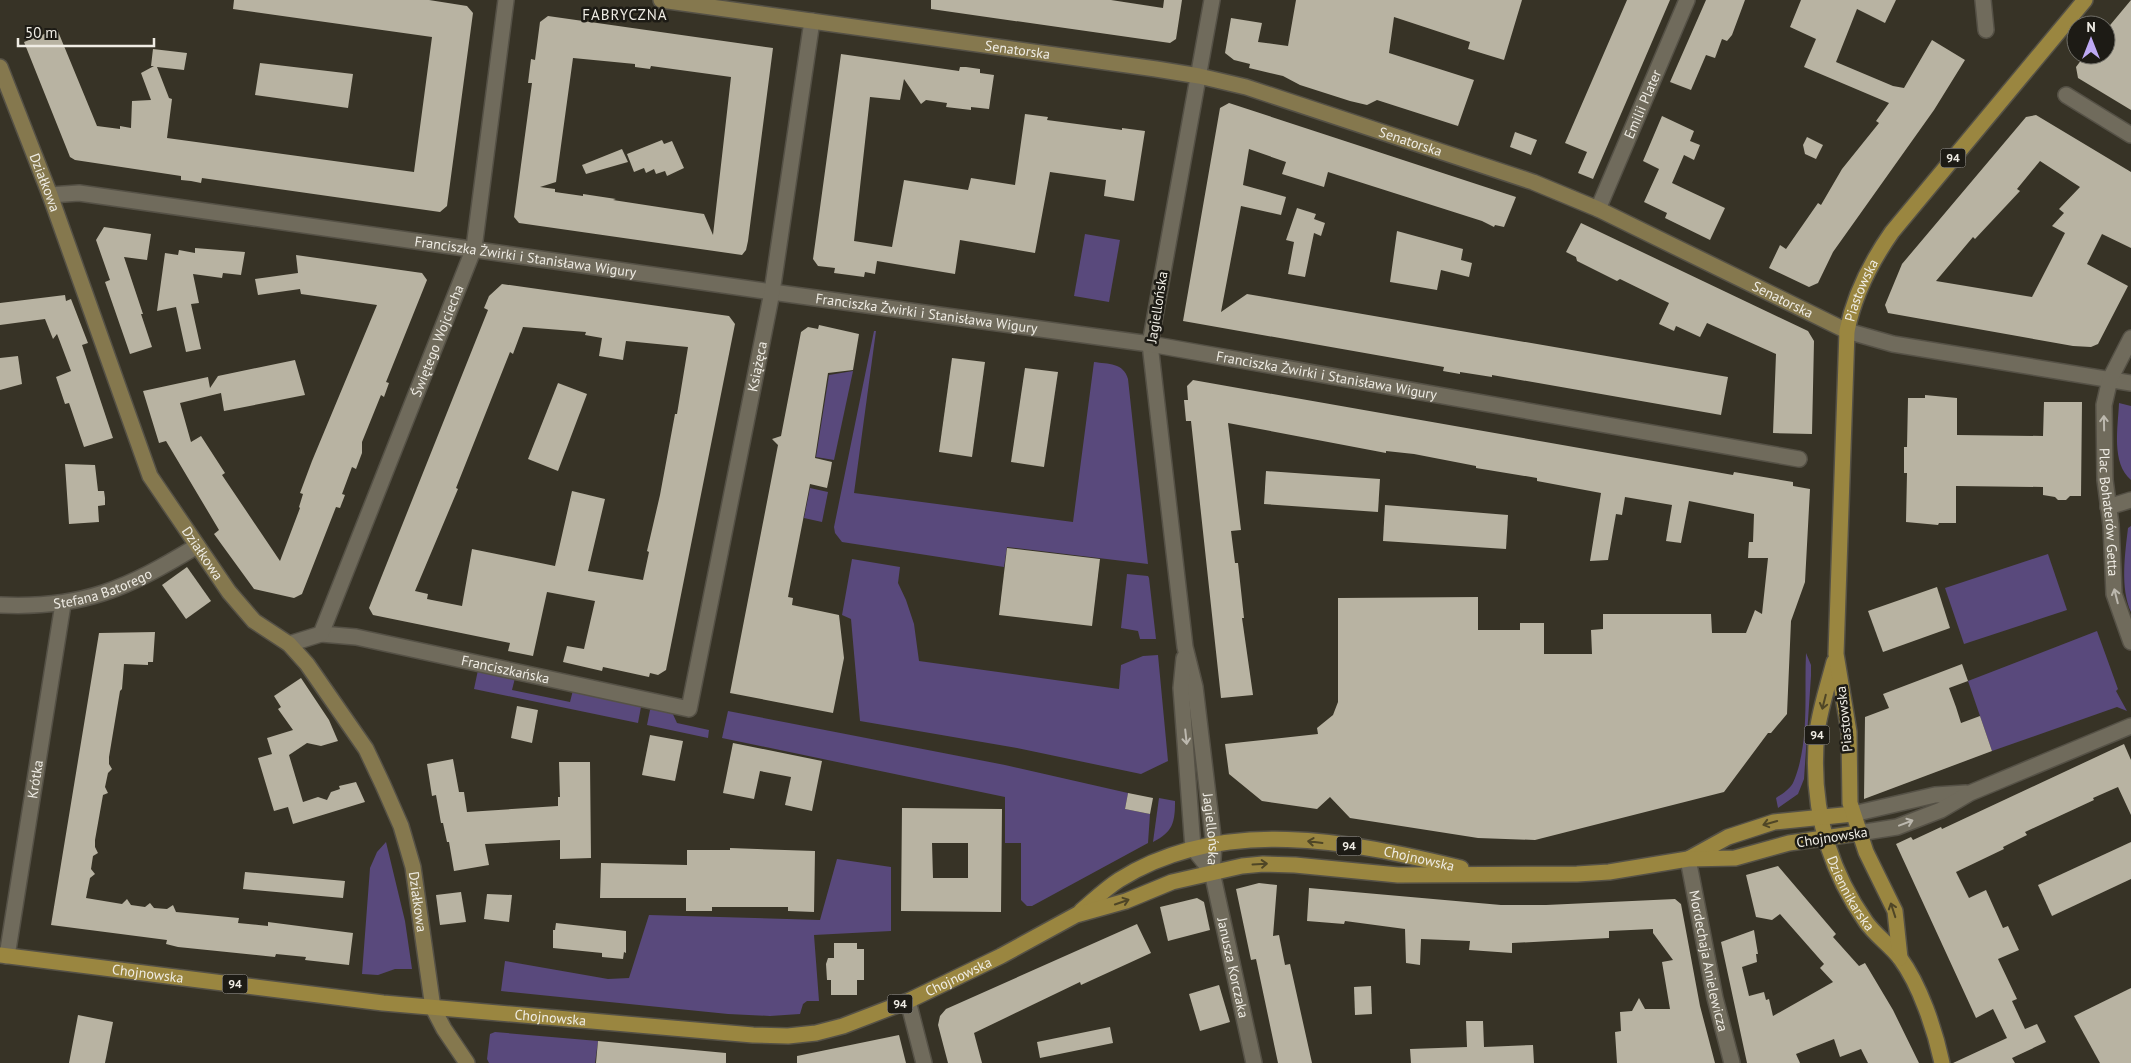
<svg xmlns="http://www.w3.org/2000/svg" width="2131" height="1063" font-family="'PT Sans',sans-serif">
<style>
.green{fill:#59497c}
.building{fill:#b8b3a2;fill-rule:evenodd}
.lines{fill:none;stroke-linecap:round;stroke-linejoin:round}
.street-casing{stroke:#555146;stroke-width:18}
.secondary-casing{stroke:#555146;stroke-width:18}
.primary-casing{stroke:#555146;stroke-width:18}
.street{stroke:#706b5c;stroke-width:15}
.secondary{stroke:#85784e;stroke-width:15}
.primary{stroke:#9a8640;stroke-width:15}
.oneway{stroke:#bcb8ae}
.oneway2{stroke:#4f4626}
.labels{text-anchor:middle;stroke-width:5;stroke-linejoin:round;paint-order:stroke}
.shield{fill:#1d1b15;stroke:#b0ada6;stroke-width:1}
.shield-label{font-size:12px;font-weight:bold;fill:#efece4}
.street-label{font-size:14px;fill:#efece4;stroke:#1d1b15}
.neighbourhood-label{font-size:15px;letter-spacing:1px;fill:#efece4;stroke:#1d1b15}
</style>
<rect width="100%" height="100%" fill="#373326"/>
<g class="green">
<path d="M1085,234L1120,240L1109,302L1074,296Z"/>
<path d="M874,331H876L854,493L1073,522L1094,362C1108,364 1124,363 1128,379L1148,564L1007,547L1004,567L842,542L835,533L834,527Z"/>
<path d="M853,371L834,460L816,457L829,375Z"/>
<path d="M2119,403L2131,406V480C2111,463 2118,427 2119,403Z"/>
<path d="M810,488L828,492L822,522L804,518Z"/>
<path d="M2131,526V612C2120,588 2125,554 2128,528Z"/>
<path d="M2048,554L2067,610L1964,644L1945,588Z"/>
<path d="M852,559L900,567L898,583L906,600L914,624L919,661L1119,689L1121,665L1143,656L1158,655L1168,761L1141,774L1017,748L860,721L851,619L842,615Z"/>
<path d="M1127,574L1148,576L1149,578L1156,639H1140L1138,631L1121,628Z"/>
<path d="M2097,631L2118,689L2116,691L2127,711L2117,707L1992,751L1968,681Z"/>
<path d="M1806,653L1811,665V676L1804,779L1798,794L1778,808L1776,798C1782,794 1789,790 1793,783C1810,744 1804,694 1806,653Z"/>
<path d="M478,670L515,678L512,690L570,702L573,690L638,703L641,707L638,723L474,689Z"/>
<path d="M655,707L671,710L677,723L709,730L708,738L647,725L650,710Z"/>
<path d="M728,711L1005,765L1128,793L1125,809L1150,814L1148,843L1032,906H1027L1021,900V843H1005V797L722,738Z"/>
<path d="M1159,798L1175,801C1175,822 1173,832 1153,842Z"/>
<path d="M386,842L405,921L412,969H395L378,975L362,974L370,868L377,852Z"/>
<path d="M837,859L891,867V931L814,935L819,1001H807L803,1004L800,1014L770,1016L728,1014L501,991L505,961L608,979L629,978L649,915L820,920Z"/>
<path d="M495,1032L598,1041L595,1063H489L487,1059L490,1034Z"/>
</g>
<g class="building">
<path d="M234,0H429L467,6L473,13L447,206L440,212L202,178L201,183L191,181L181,180V176L75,160L70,157L24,42L57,29L97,126L120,129V126L131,128L132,101L151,100L141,73L154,66H151L153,49L187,53L184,70L157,67L169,98L172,99L167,138L414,172L432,37L233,9Z"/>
<path d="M931,0H1111L1163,8L1164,0H1182L1176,39L1170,43L931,9Z"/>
<path d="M1296,0H1522L1504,60L1468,49L1470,42L1394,17L1389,53L1474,80L1458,126L1377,100L1367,105L1350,101L1300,85L1283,76L1249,68L1250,64L1234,60L1225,53L1231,18L1262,23L1258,42L1288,46Z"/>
<path d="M1627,0H1670L1593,179L1578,173L1587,152L1565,143Z"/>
<path d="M1706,0H1745L1732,35L1727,41L1722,39L1715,58L1706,55L1691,90L1670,82Z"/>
<path d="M1801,0H1896L1885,23L1857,9L1836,62L1893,86L1904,88L1932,40L1965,60L1934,110L1833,252L1818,283L1809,287L1769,268L1780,245L1786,249L1818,203L1821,205L1842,169L1879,123L1876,121L1889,103L1804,67L1816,39L1790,27Z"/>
<path d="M2131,0V110L2078,78L2076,67L2085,55H2106V30Z"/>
<path d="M548,16L773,48L748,241L746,250L742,255L519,223L514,217L532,83H528L531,59L535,60L540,22ZM573,58L635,64V67L650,69L651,66L731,77L713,235L704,214L613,200L616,199L583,194V196L555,192V189L540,187L556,182Z"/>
<path d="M841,54L959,71L960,67H966L980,69V73L994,75L989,109L971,107V110L946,107L947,103L926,100L921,104L904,79L900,100L870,97L854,241L892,247L904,180L968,190L971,178L1015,185L1025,114L1048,117L1047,120L1122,130V128L1145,131L1134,201L1104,196L1106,180L1050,172L1035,253L960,240L955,274L877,261L875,274L865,272L864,277L834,273L835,268L818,266L813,259Z"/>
<path d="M260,63L353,74L348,108L255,95Z"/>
<path d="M1229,103L1516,197L1504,227L1495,225L1494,227L1482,221L1328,172L1324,187L1282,174L1286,162L1249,149L1243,185L1286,197L1281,215L1241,206L1221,312L1247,294L1728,377L1721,415L1492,375V377L1460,372V374L1443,371L1444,367L1183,321L1220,108Z"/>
<path d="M2036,115L2131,172V248L2102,234L2087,264L2128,286L2098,344L2091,347L2073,346L1888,313L1885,305L1902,264L2026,117ZM2040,161L2080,187L2059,209L2064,213L2052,226L2065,233L2032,297L1936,281L1973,237L1975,239L2020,191L2017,189Z"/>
<path d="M1662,116L1694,131L1690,141L1700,145L1694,160L1684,155L1672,183L1725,208L1710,240L1665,218L1667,213L1644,202L1659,169L1643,161Z"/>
<path d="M1515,132L1537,140L1531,155L1510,147Z"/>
<path d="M1807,137L1823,145L1816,159L1805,154L1803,145Z"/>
<path d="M662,140L664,144L672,141L684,168L667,176L665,171L656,174L654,169L646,173L644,168L634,172L627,154Z"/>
<path d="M622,149L628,162L586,174L582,165Z"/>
<path d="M1297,208L1316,214L1314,219L1325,223L1321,236L1314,233L1305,277L1288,274L1294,242L1286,240Z"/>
<path d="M1581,223L1808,331L1814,341L1812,434L1773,433L1776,354L1707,323L1700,337L1676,326L1674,331L1659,324L1669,303L1620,279L1617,281L1577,261L1576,257L1566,252Z"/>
<path d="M104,227L151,234L147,260L124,257L143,314H141L152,347L130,354L105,282L110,280L96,240Z"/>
<path d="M1397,231L1463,249L1461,260L1472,263L1469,277L1441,270L1437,290L1390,282Z"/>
<path d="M195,248L245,252L241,275L223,273L222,278L193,274L199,303L191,304L201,349L186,352L176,307L157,311L165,253L178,255L179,250L195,253Z"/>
<path d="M296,255L422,273L427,280L386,382L389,383L384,397L381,395L362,442V453L356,469L352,467L342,494L345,495L340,508L336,507L302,594L294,598L254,589L214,534L219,530L166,441L159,443L143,391L208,377L210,388L218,376L295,360L305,395L224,411L221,393L180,403L191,442L201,436L225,473L222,475L280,561L300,508L299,507L303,494L300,493L312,461L377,305L301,294L300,289L258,295L255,279L298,273Z"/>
<path d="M502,284L729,316L735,324L666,670L658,675L650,673L649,677L603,667L602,671L563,662L567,646L584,649L595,601L547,592L533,656L508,651L510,643L373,615L369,608L488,310L484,308L489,296ZM523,327L586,332L585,335L602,338L599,356L623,360L626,341L688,347L677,414H675L660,495L647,551L649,552L643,580L588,571L605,499L572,491L555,566L472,549L462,606L427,599L428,594L415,591L458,489L456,488L510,352L513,354Z"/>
<path d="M65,295L66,301L71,299L88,343L82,345L113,438L84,447L69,403L65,404L56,377L71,371L57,334L53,339L45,319L0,325V303Z"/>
<path d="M819,325L859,334L853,370L828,373L815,458L832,462L830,474L827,488L810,484L788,597L793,598L792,605L839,615L844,658L833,713L730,693L778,445L772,439L781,436L801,332L808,327L818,329Z"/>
<path d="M18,356L22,384L0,390V358Z"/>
<path d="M952,358L985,362L972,457L939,452Z"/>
<path d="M1025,368L1058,372L1044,467L1011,462Z"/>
<path d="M1193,380L1733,475L1734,472L1793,482V486L1810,489L1805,582L1791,621L1787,714L1771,733H1768L1724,792L1535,840L1478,838L1350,818L1330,797L1317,809L1262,801L1229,774L1225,744L1318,734L1317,728L1333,715L1338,702V598L1478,597V630H1520V623H1544V654H1592L1591,630L1603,629V614H1711L1712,633H1746L1755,610L1762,614L1768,558H1748L1749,542H1753L1754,514L1689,501L1681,543L1666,541L1672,505L1625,497L1622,515L1616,514L1608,560L1590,561L1601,493L1537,481V478L1476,468V466L1414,454L1386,451V453L1228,423L1241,530L1231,531L1235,563H1238L1244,618H1242L1253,695L1221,698L1191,421H1186L1184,400H1188L1187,386Z"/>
<path d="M558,383L587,394L558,471L528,459Z"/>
<path d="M1925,395L1957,398V435L2043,436L2044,402H2082L2081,496H2070L2066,500H2058L2055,497L2043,495V487L1956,486V523H1939L1938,525L1906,522L1907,473H1904V447H1907L1908,398H1925Z"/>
<path d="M65,464L95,465L98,491H104L105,498V505L98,506L99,522L69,524Z"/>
<path d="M1266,471L1380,479L1378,512L1264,504Z"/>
<path d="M1385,505L1508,515L1506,549L1383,541Z"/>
<path d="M1007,548L1100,559L1092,626L999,615Z"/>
<path d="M187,567L211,601L186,619L162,585Z"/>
<path d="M1937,587L1950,628L1883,652L1868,611Z"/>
<path d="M155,632L153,662H148V665L124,664L122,689L120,691L109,757V764L112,769L108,773L105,787L108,793L103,795L95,840V847L98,853L93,856L91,869L95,874L90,878L86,898L122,904L127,899L131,905L145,907L150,903L154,908L167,909L173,905L176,912L239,918L238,923L268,926V922L353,933L349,965L305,960L306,957L276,954L275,957L178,947L166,944L167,940L51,925L99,633Z"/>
<path d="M1962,664L1968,681L1949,688L1956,707L1961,723L1980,716L1992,751L1864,799L1865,717L1889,708L1883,694Z"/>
<path d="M301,678L329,720L338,741L321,746L307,743L289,755L303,802L318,797L327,800L331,792L340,789L339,786L356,782L365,802L293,824L288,807L274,811L258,758L272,754L267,738L293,730L278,709L281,707L274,696Z"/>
<path d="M517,706L538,710L532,743L511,738Z"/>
<path d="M650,735L683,741L675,781L642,775Z"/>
<path d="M733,743L822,761L812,811L785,805L791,777L760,771L754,799L723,793Z"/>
<path d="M2124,744L2131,760V815L2118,787L2093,798L2094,800L2025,832L2027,835L2003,847L2004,849L1956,872L1969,898L1986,890L2003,928L2008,926L2019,950L1998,959L2017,999L2012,1001L2025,1029L2037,1024L2046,1042L2012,1058L2015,1063H1953L2007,1038L1993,1009L1976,1018L1896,844L1911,837L1913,840L1941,827L1942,829Z"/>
<path d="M453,759L459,792H464L467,812L558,806V797H560L559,762H590L591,858L560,859V840L485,844L489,865L454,871L449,842H447L443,823H441L436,795L432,796L427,764Z"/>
<path d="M1128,793L1153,798L1150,814L1125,809Z"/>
<path d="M902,808L1002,809L1001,912L901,911ZM932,843H968V878H933Z"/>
<path d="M2131,842V879L2052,916L2038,885Z"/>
<path d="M730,848L815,851L814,912L788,911V907H712V911H686V898H600L601,863L687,865V850H730Z"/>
<path d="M1778,866L1836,934L1833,937L1859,966L1865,963L1893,1010L1919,1063H1868L1861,1049L1840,1057L1834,1039L1796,1054L1800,1063H1747L1721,942L1754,930L1758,954H1756L1757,962L1742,967L1749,996L1764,992L1766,1000L1769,999L1773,1016L1833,982L1820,968L1824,964L1780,914L1772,920L1756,917L1746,875Z"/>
<path d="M245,872L345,881L343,898L243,889Z"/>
<path d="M1259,883L1277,885L1273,936L1279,935L1285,965L1290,964L1312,1063H1278L1256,959L1251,960L1236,889Z"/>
<path d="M1309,888L1501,905H1546L1675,899L1681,904L1700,1006L1715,1063H1617L1615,1032L1621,1031L1620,1012L1632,1011L1639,998L1645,1009H1670L1662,962L1673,960L1653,933V929L1609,931V938L1512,943V953L1469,950L1470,941L1421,939L1420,965L1406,963L1405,929L1345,921L1344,924L1307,921Z"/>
<path d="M461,892L466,922L440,925L436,895Z"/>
<path d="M487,894L512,895L509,922L484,919Z"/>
<path d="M1197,898L1204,902L1210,930L1168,941L1160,907Z"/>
<path d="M556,923L626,931V953L624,952L623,959L602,957V953L553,948V930H555Z"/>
<path d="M1137,924L1151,953L1081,985L1080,982L974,1033L982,1063H948L938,1025L940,1016L946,1009Z"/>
<path d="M834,943H857V949H864V980H857V995H831V980H827L826,964L828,958H834Z"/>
<path d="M1219,985L1230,1022L1200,1031L1189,994Z"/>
<path d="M1371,986L1372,1014L1355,1015L1354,987Z"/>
<path d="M2131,988V1063H2100L2074,1016Z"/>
<path d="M78,1015L113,1022L105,1063H69Z"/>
<path d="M1466,1021H1483L1484,1047L1533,1045L1534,1063H1411L1410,1049L1467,1047Z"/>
<path d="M1110,1027L1113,1043L1040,1058L1037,1042Z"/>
<path d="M899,1035L906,1063H797V1056Z"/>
<path d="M598,1041L726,1053V1063H596Z"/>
</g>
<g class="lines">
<g class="street-casing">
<g id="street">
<path id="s1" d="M1212,0L1150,344L1185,647L1195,687L1214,845L1212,872L1254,1063"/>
<path d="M1983,0L1986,30"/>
<path d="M2066,95L2131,135"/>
<path id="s2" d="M50,195L79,193L772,292L1150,344L1799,459"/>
<path id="s3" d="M1598,209L1687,0"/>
<path d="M1847,331L1893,344L2131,383"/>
<path id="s4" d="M2131,338L2110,379L2104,405L2105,480L2111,525L2114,594L2131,642"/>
<path d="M2108,507L2131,500"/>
<path id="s5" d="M0,605C83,609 128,588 197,546"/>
<path id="s6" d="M321,634L356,637L689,709L772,292L812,21"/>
<path id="s7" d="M289,644L321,634L474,248L506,0"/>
<path d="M1184,658L1181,688L1193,848L1212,872"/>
<path d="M1853,814L1935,795L1966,793"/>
<path d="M1859,833L1897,827L1941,810L1970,793L2131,726"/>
<path id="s8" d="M1688,859L1715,998L1732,1063"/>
<path id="s9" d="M7,956L63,604"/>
<path d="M908,1001L924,1063"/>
</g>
</g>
<g class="secondary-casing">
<g id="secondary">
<path id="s10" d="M661,0L1156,69L1199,76L1246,87L1533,182L1598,209L1847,331"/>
<path id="s11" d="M0,67L50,195L150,476L229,592L254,621L289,644L307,664L366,749L383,785L401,826L413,867L433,1008L444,1029L467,1063"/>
</g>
</g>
<g class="primary-casing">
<g id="primary">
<path id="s12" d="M1834,662C1828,685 1820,709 1817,732C1810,802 1826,865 1866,922C1875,935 1890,945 1900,958C1920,985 1935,1030 1942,1063"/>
<path d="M1690,858L1728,837L1774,822L1853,814"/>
<path id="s13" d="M1081,911C1093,901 1105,889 1119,880C1223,815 1350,841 1461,868"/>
<path id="s14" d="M0,955L383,1003L753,1035L788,1036L816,1033L843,1026L908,1001L1001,956L1076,915L1126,901L1172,882L1242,866L1263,864L1295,865L1398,875L1577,874L1609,872L1688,859L1735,858L1789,843L1859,833"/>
<path id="s15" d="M1900,958L1895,911L1866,852L1850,803L1849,732L1836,654L1847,331C1854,295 1871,262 1892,232L2085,0"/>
</g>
</g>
<use href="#street" class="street"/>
<use href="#secondary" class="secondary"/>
<use href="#primary" class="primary"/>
</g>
<defs><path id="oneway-shaft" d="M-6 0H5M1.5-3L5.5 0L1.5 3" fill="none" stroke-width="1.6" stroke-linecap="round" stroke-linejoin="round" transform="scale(1.25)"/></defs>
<g class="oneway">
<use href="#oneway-shaft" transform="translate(2104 423) rotate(-91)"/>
<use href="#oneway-shaft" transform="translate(2116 596) rotate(-104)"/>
<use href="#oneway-shaft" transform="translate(1186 737) rotate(84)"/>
<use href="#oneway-shaft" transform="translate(1906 823) rotate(-21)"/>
</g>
<g class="oneway2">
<use href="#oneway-shaft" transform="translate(1824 702) rotate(104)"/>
<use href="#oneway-shaft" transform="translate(1770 823) rotate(164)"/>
<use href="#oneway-shaft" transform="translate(1315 842) rotate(-173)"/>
<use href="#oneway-shaft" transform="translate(1260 864) rotate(-3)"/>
<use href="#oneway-shaft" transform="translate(1122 902) rotate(-19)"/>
<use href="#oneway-shaft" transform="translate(1893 910) rotate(-108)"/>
</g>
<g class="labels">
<g class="shield">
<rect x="1940.5" y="148.5" width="25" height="19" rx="4"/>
<rect x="1804.5" y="725.5" width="25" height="19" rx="4"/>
<rect x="1336.5" y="836.5" width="25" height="19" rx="4"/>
<rect x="222.5" y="974.5" width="25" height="19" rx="4"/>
<rect x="887.5" y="994.5" width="25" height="19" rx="4"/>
</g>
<g class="shield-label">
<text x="1953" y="162">94</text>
<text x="1817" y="739">94</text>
<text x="1349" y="850">94</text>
<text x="235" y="988">94</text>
<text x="900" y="1008">94</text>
</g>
<g class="street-label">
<text dy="5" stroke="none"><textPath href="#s10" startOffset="360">Senatorska</textPath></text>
<text dy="5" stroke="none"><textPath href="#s3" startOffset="114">Emilii Plater</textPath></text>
<text dy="5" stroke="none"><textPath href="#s10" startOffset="765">Senatorska</textPath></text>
<text dy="5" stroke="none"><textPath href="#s11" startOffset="124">Działkowa</textPath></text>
<text dy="5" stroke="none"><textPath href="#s2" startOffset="480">Franciszka Żwirki i Stanisława Wigury</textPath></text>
<text dy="5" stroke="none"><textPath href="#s15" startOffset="681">Piastowska</textPath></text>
<text dy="5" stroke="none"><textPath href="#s10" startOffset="1170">Senatorska</textPath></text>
<text transform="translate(1157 307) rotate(-81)" y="5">Jagiellońska</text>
<text dy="5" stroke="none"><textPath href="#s2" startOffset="885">Franciszka Żwirki i Stanisława Wigury</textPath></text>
<text dy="5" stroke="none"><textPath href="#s7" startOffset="349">Świętego Wojciecha</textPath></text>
<text dy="5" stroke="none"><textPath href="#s6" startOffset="725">Książęca</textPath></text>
<text dy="5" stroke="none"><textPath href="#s2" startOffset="1290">Franciszka Żwirki i Stanisława Wigury</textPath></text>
<text dy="5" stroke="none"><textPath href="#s4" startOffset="180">Plac Bohaterów Getta</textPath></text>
<text dy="5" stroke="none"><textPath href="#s11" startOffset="529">Działkowa</textPath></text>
<text dy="5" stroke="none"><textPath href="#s5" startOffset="105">Stefana Batorego</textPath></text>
<text dy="5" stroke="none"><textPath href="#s6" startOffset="188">Franciszkańska</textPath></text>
<text transform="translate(1844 719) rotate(-96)" y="5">Piastowska</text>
<text dy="5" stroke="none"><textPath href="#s9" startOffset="179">Krótka</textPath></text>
<text dy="5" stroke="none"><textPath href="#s1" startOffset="839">Jagiellońska</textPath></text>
<text transform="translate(1832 837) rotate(-9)" y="5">Chojnowska</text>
<text dy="5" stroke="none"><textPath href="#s13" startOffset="358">Chojnowska</textPath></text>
<text dy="5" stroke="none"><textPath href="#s12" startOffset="240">Dziennikarska</textPath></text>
<text dy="5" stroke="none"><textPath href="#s11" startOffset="949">Działkowa</textPath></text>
<text dy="5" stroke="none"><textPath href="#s8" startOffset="104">Mordechaja Anielewicza</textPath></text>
<text dy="5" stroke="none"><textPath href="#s1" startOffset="980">Janusza Korczaka</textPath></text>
<text dy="5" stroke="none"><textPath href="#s14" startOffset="149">Chojnowska</textPath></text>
<text dy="5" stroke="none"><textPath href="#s14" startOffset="974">Chojnowska</textPath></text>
<text dy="5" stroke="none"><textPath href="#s14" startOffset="554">Chojnowska</textPath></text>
</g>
<g class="neighbourhood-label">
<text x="625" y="20">FABRYCZNA</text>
</g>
</g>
<g transform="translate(2091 40)"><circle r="24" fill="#1d1b15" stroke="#716f68"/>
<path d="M0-4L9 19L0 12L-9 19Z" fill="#bea9f4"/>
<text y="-8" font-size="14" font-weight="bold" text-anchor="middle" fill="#efece4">N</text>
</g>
<path d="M18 38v8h136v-8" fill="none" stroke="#efece4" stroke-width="2.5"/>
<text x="25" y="38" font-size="15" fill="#efece4" stroke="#1d1b15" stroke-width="4" paint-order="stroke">50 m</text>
</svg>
